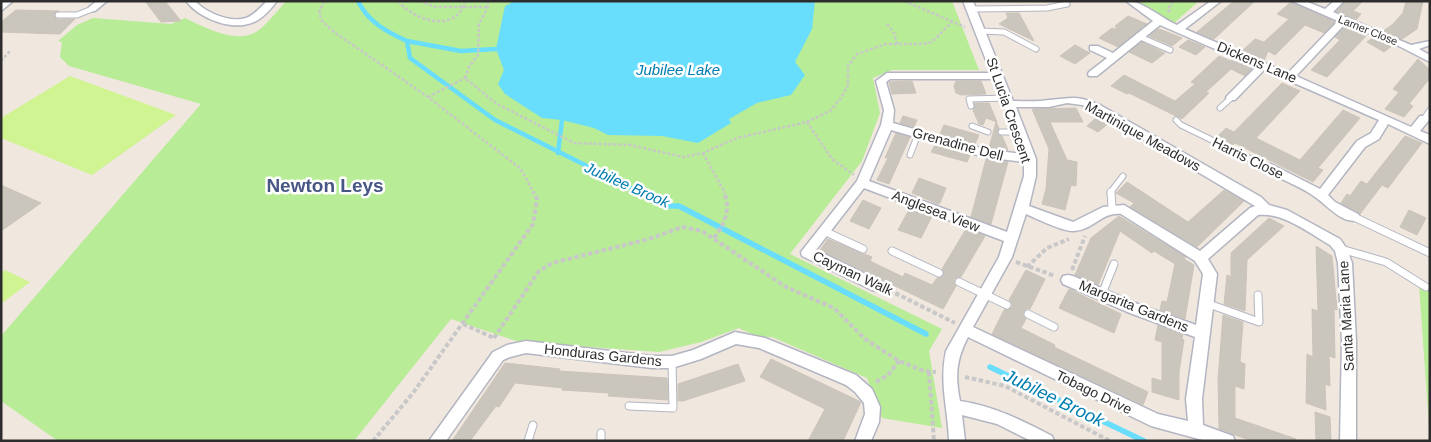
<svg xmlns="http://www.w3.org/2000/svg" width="1431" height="442" font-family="Helvetica,sans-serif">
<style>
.green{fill:#b8ec96}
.pitch{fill:#d0f491}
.water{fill:#68defc}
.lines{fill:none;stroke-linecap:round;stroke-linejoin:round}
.stream-far1{stroke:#68defc;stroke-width:4.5}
.stream{stroke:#68defc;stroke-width:5.5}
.building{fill:#cbc6bd;stroke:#ccc4b8}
.service-far1-casing{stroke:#b3b6c2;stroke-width:7}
.service-casing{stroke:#b3b6c2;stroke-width:9}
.minor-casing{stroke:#b3b6c2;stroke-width:3}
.path-far1{stroke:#c8c8c8;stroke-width:2.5;stroke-dasharray:3 2;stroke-linecap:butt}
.path{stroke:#c8c8c8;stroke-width:4;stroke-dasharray:4.5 2.5;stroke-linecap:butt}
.service-far1{stroke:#fff;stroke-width:5}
.service{stroke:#fff;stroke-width:7}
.minor{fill:#fff;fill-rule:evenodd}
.labels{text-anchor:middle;stroke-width:5;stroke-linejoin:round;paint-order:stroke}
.far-street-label{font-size:11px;fill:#2d2d2d;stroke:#fff}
.street-label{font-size:14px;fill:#2d2d2d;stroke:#fff}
.water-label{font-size:15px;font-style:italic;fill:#007daf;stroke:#fff}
.near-water-label{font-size:18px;font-style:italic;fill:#007daf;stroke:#fff}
.district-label{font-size:19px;font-weight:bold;fill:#485684;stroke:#fff}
</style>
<rect width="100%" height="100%" fill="#f0e7df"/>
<g class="green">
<path d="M286,1H952L979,70H892L873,78L880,113L862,161L790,254L942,329L929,351L942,428L882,418L867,378L772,337C759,338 751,334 739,328L701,342L659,352L519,342L451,319L354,441H58L1,401V336L201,104L69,66L60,57L62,42L58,41L77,25L93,18L171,24L185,18C204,27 235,44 256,32C265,27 278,10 286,1Z"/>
<path d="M1138,1H1199L1174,23L1163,19Z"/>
<path d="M1419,284L1430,290V441Z"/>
</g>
<g class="pitch">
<path d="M70,76L176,115L92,175L1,138V118Z"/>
<path d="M5,270L30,282L1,304V273Z"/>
</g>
<path class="water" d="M515,1H815L812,29L795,62L805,75L791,95L757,103L729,119L731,123L698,143L662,136L608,135L594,128L562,120L542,118L505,94L498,84L504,70L496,49L505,6Z"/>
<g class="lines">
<g class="stream-far1">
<path d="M358,1C368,22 387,32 407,41L410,58L495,120L641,193"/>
<path d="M407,41L461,51L496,49"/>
<path d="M558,153L562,120"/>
</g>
<g class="stream">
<path d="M638,192L669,206H679L926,334"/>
<path d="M990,367L1144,441"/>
</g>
</g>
<g class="building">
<path d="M145,1H165L181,21L161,22Z"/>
<path d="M1234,1H1255L1214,39L1197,32Z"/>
<path d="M1346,1H1363L1353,11L1361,14L1356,20L1336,11Z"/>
<path d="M1406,1H1423L1417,29L1402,39L1383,31L1392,25L1403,13Z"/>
<path d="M1291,2L1335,22L1324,33L1305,25L1275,55L1268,51L1264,61L1242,51L1255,39L1264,42L1289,19L1277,14Z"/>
<path d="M16,10L59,11L54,13L56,19H75L60,34L1,32V22Z"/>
<path d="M1006,13H1019L1034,41L999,24L1008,18Z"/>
<path d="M1128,16L1147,24L1118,47L1099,38L1112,28L1117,30L1115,26Z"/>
<path d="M1346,26L1367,35L1327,77L1311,70L1340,40L1335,37Z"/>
<path d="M1158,29L1162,30L1182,38L1172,46L1149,36Z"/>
<path d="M1374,37L1390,44L1393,45L1384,52L1367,42Z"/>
<path d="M1188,40L1205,47L1196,55L1179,47Z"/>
<path d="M1142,42L1165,53L1152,63L1129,52Z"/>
<path d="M1075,45L1090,53L1075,64L1060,56Z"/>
<path d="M1219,56L1231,61L1233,59L1253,68L1245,76L1231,69L1206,92L1209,93L1182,119L1129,93L1127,94L1111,86L1124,75L1175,101L1195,84L1191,82Z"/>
<path d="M1418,59L1430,70V78L1409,104L1413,106L1404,117L1385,109L1399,92L1393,89Z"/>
<path d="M912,81L916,93L892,94L889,82Z"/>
<path d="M956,81H981L986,94L961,95L956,93L954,86Z"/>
<path d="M1282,83L1300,91L1256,138L1300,160L1343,110L1360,118L1318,168L1323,170L1313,182L1235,143L1233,145L1217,137L1226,128L1234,132Z"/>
<path d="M975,103H989L997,122L986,118L983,125L979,124L973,110Z"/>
<path d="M1076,108L1083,122H1050L1067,160L1077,162L1076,186L1071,185L1065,210L1042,204L1046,189L1049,149L1032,109Z"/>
<path d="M903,116L917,120L914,127L900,123Z"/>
<path d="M1097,117L1109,123L1098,132L1087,126Z"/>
<path d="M996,122L999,128L997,134L1002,136L1008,150L989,148Z"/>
<path d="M944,125L979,135L975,144L940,134Z"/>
<path d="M896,133L910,137L889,184L877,180L888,158H885Z"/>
<path d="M1405,136L1422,143L1388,188L1382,185L1360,214L1341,203L1347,194L1350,196L1361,181L1367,184Z"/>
<path d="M935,145L970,155L967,162L931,152Z"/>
<path d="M986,159L1008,162L991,224L971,217Z"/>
<path d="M919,178L946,188L940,203L938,204L912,193Z"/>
<path d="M1127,182L1188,222L1224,190L1244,201L1197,247L1130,207L1134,203L1116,193Z"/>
<path d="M1,185L41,203L1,231Z"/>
<path d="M863,200L881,208L869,229L850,221Z"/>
<path d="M910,208L932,216L921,238L898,230Z"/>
<path d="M1409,210L1426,218L1417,235L1400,227Z"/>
<path d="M1119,216L1186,257L1184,259L1194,265L1185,319L1160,310L1162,301L1167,302L1175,264L1154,251L1152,253L1120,231L1098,285L1075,275L1091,238Z"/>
<path d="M1269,218L1284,226L1247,260L1245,311L1224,304L1227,275L1231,277V253Z"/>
<path d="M966,229L985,236L961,277L954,279L956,286L943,309L820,250L828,239L872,257L870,261L903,277L905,273L932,285L937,278L944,276L942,269Z"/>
<path d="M1316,246L1332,256L1337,310L1334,309L1335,358L1329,356L1330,386L1325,384L1326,410L1306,403L1307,354L1313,357L1312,309L1318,311Z"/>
<path d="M1026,270L1045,279L1030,309H1026L1023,312L1026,319L1021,328L1055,345L1054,347L1148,392L1143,405L992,334L1004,310L1012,308V304L1009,300Z"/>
<path d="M1069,289L1121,314L1114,333L1059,308Z"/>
<path d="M1223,315L1243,322L1240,362L1245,364L1244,389L1235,386V418L1296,439V441H1252L1219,429L1218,380Z"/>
<path d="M1158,325L1183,334L1182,339L1184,340L1179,372V400L1152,392V378L1162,381V342L1155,340Z"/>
<path d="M771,359L861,402L843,441H808L825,409L760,377Z"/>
<path d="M505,363L560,369L559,371L667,378L668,400L608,396L609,393L562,390L563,388L515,383L499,407L496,406L470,441H452Z"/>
<path d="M738,364L745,381L683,401H678V384Z"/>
<path d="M1315,412L1330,417L1331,441H1316Z"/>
</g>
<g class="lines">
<g class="service-far1-casing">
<g id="service-far1">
<path d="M971,9L1047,8L1067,4"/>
<path d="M58,15H77L92,9"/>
<path d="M980,31L1004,32L1036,49"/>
<path d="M1138,36L1170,50"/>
<path d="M971,106L969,99L1008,98"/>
<path d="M1220,108L1231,98"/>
<path d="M1424,119L1430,110"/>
<path d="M1176,120L1181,125L1267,167"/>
<path d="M972,126L988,132"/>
<path d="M1001,132H1020"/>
<path d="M910,155L918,134"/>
<path d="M1110,193L1123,176"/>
</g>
</g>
<g class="service-casing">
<g id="service">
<path d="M1111,192L1112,208"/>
<path d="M1354,217L1430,253"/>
<path d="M824,231L863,249"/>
<path d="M1341,249L1386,262L1426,287"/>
<path d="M892,251L939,273"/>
<path d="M959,282L1007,305"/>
<path d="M1102,294L1114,264"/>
<path d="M1206,303L1259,322L1258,295"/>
<path d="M1028,314L1054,327"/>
<path d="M629,406L673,408L672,362"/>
<path d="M601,433V441"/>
<path d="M528,441L533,425"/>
</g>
</g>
<g class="minor-casing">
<g id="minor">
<path d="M3,1H13L1,11V3Z"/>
<path d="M97,1H107L95,11H89V7Z"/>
<path d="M186,1H195C206,13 230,23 246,18C253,16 261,7 267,1H277C272,8 262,19 254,22C232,32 199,18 186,1Z"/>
<path d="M963,1H973L1013,101C1025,101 1037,102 1049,100C1073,98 1076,95 1100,105L1261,197L1269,205L1287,210L1340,239L1347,249L1352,263L1356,341V441H1340L1342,341L1338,263L1335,251L1330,245C1309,233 1283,212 1258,215L1208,259L1217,274L1202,399L1203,425L1233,436L1235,441H1206L1151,426L968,337C956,360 955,376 960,401C993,406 1022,420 1052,436L1054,441H1031L997,424L962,415L965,441H949C948,410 939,382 946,351L999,257L1004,241L864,188L816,250L882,282L884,286L882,290L877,291L872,290L802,256L801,252L857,181L881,125L884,110L876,81L887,73H991ZM890,79H994L1022,154L984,149L893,123L894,110L886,82ZM1067,103L1082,105L1092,109L1255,206L1250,208L1200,251L1124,205L1103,207L1073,222L1029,206L1036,176V159L1016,107H1049ZM891,130L984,157L1024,162V176L1007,232L869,181ZM1026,214C1037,219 1064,232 1074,231C1094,230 1101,212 1121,214L1195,261L1203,274L1196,325L1140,305L1073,276L1068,275L1063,276L1061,280L1063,284L1130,313L1195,337L1186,399L1188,421L1158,414L973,327L1012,257Z"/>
<path d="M1126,1C1144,1 1160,18 1177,25L1211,1H1221L1185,29L1288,73L1338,21L1292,1H1305L1325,9L1334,1H1344L1333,12L1411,45L1430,41V45L1419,49L1430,55V62L1391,42L1345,24L1296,76L1411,127L1420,116H1428L1430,119L1420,131L1430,135V144L1388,124L1379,139L1365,147L1328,195L1335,202L1358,214L1360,217L1358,220C1343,225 1327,205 1315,197C1300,186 1280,179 1263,170L1261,167L1263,164H1271L1320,189L1357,141L1371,133L1379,120L1264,70L1235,100H1227L1226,98L1227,96L1256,67L1160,25L1097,76H1089L1088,74L1089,72L1107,58L1090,50V46H1098L1113,53L1153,21Z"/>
<path d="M735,332L765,338L856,375L872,389L880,407L879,422L871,441H855L865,414L864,403L855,392L846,385L759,348L736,344L701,359L672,368H652L526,353L510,357L503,360L446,441H429L493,352L507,345L526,341L652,356H672L693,350Z"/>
</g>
</g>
<g class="path-far1">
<path d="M324,1L319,13L322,21L334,32L428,97L521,169L534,193"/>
<path d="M398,1C414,21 457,34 465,1"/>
<path d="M420,1L435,7H488"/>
<path d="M488,1V7L479,24L478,55L469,67L465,78L497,104L574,143L630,145L683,157L703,153L737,138L807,122L830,111L841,98L848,85V66L857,54L886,44H922L932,42L952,22"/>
<path d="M904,1L965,27"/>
<path d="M1170,12L1168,10L1173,1"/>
<path d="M887,24L894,33L897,44"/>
<path d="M1,61L10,51"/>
<path d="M428,97L465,78"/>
<path d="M807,122L832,159L854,175"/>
<path d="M703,153L725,193"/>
</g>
<g class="path">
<path d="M714,238C725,223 731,210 724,192"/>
<path d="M1016,262L1055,276"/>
<path d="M1027,267L1047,248L1069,239"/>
<path d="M1072,270L1085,236"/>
<path d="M889,290L955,323"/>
<path d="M463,324L494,338"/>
<path d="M494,338L539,271L552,263L649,239L682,227L702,231L786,287L834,308L865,339L899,361L924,371L936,372"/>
<path d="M929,372L934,441"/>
<path d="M965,377L1005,386L1110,441"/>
<path d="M876,382L888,375L899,361"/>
<path d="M373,441L413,393L533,224L537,199L533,192"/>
</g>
<use href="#service-far1" class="service-far1"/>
<use href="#service" class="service"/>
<use href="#minor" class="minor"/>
</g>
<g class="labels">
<g class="far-street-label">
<text transform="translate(1368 30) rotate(22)" y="4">Larner Close</text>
</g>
<g class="street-label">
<text transform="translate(1257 62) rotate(23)" y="5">Dickens Lane</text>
<text transform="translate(1009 110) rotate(71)" y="5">St Lucia Crescent</text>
<text transform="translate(1143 136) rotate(29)" y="5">Martinique Meadows</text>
<text transform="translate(958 144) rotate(15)" y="5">Grenadine Dell</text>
<text transform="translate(1248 158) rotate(26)" y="5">Harris Close</text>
<text transform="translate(936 211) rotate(21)" y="5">Anglesea View</text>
<text transform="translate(853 273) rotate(25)" y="5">Cayman Walk</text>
<text transform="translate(1134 306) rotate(22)" y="5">Margarita Gardens</text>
<text transform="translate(1346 316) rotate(-93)" y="5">Santa Maria Lane</text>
<text transform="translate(603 355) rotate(6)" y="5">Honduras Gardens</text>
<text transform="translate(1094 392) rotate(26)" y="5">Tobago Drive</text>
</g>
<g class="water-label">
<text x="678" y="75">Jubilee Lake</text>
<text transform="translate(627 185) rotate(24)" y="5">Jubilee Brook</text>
</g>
<g class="near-water-label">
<text transform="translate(1054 398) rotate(26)" y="6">Jubilee Brook</text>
</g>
<g class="district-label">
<text x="325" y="192">Newton Leys</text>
</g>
</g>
<rect width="1431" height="442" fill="none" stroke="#2d2d2d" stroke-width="5"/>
</svg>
